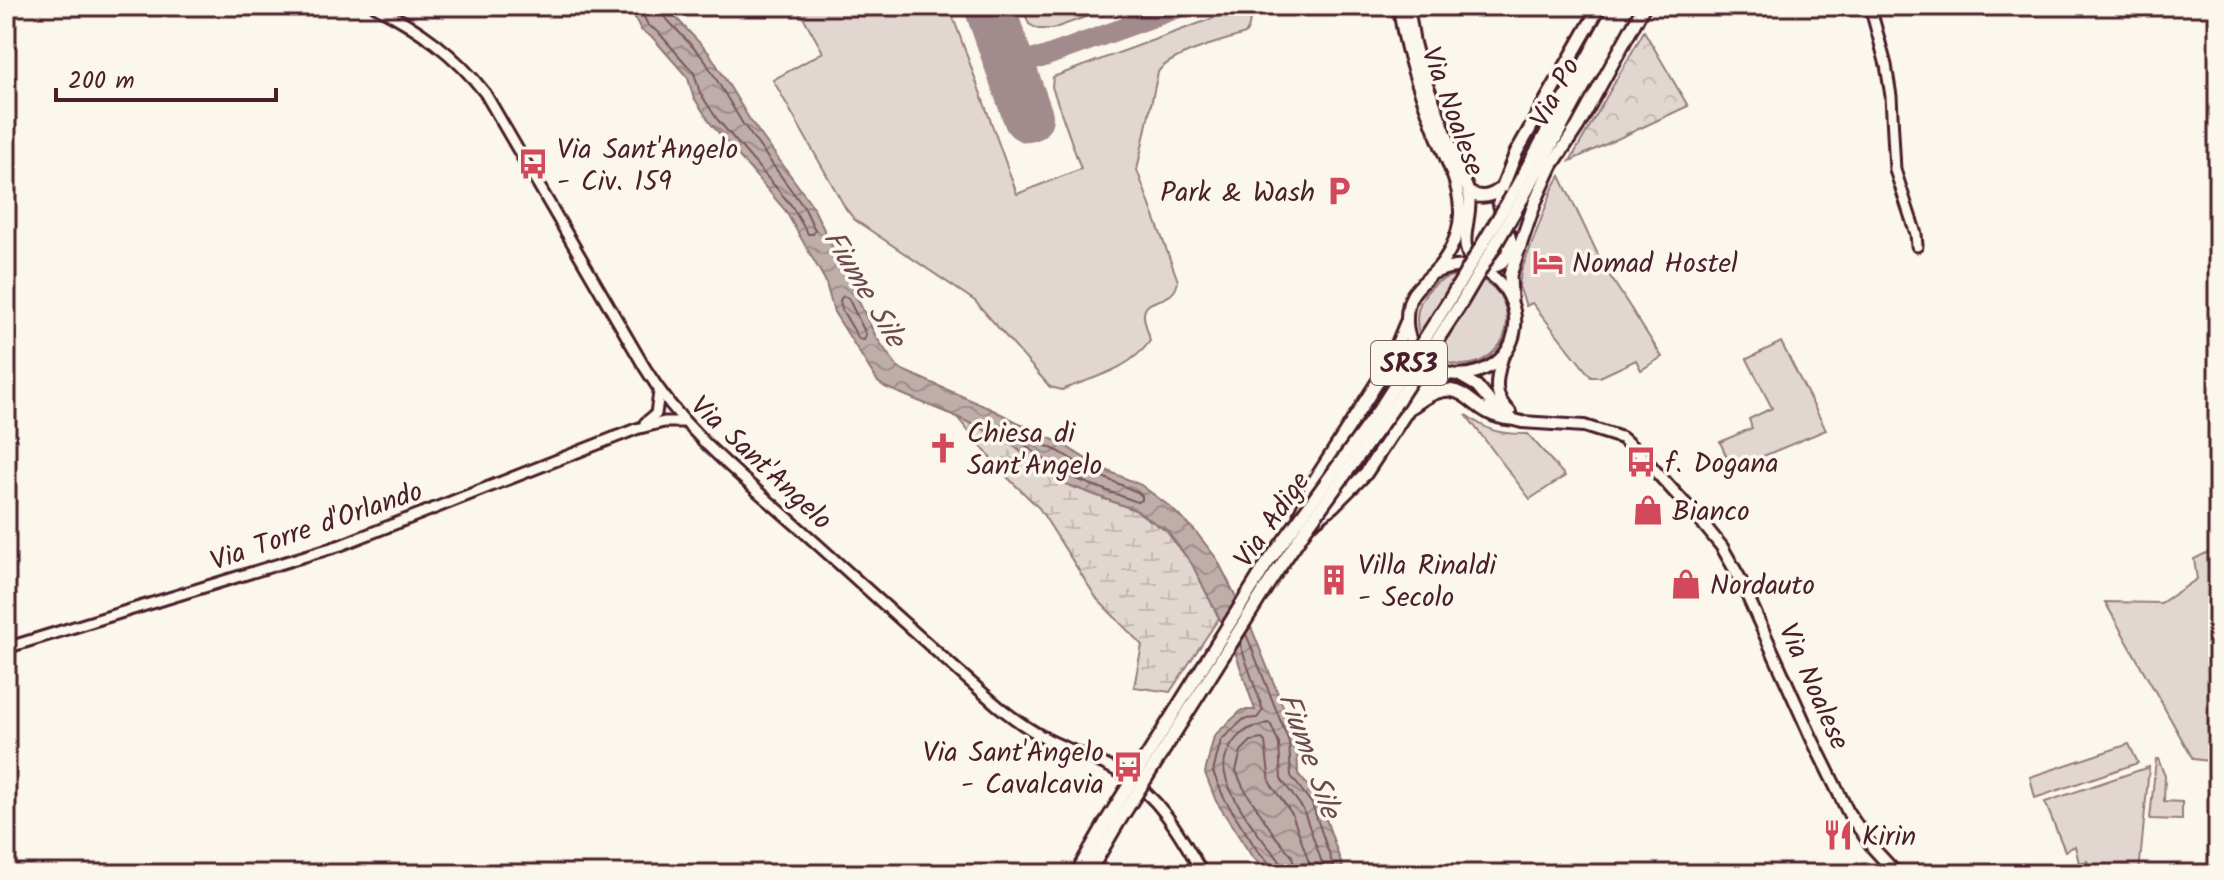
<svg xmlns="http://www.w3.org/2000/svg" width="2224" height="880" font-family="Kalam,sans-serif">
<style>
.green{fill:#e2d7d0;stroke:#967b7e;stroke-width:2}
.forest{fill:url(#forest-crowns);stroke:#967b7e;stroke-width:2}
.wetland{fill:url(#wetland-marsh);stroke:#967b7e;stroke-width:2}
.water{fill:url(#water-waves);stroke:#907477;stroke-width:2}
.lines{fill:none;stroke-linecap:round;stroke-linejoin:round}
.shore{stroke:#79585e;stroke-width:2}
.taxiway{stroke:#a28b8c;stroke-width:20}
.runway{stroke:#a28b8c;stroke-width:50}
.secondary-casing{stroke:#4a1f2b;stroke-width:15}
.primary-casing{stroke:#4a1f2b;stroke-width:16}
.highway-casing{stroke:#4a1f2b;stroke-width:17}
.secondary{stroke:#fbf7ec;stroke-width:9}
.primary{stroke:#fbf7ec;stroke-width:10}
.highway{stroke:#fbf7ec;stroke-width:11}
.highway-bridge-casing{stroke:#4a1f2b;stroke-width:17;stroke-linecap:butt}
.highway-bridge{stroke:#fbf7ec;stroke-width:11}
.labels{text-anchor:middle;stroke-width:7;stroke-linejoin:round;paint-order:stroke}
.shield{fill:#fbf7ec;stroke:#7f6065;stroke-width:2}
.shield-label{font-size:26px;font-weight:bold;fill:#4a1f2b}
.street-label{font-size:28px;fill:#4a1f2b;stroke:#fbf7ec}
.poi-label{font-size:28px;fill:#4a1f2b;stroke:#fbf7ec;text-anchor:start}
.water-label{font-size:30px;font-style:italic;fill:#6d4a51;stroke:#fbf7ec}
</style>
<defs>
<pattern id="forest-crowns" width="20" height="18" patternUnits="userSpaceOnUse" patternTransform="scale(2)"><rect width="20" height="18" fill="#e2d7d0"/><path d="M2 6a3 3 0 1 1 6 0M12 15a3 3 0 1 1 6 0" fill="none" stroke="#c3b8b3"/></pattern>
<pattern id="wetland-marsh" width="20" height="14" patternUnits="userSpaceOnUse" patternTransform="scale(2)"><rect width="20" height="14" fill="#e2d7d0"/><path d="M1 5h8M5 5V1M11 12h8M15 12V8" fill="none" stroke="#c3b8b3"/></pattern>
<pattern id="water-waves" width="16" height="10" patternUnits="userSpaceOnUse" patternTransform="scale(2)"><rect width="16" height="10" fill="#bfadaa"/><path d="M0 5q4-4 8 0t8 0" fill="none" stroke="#9d8c8b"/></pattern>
</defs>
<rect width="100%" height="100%" fill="#fbf7ec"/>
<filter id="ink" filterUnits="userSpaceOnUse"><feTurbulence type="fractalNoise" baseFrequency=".0125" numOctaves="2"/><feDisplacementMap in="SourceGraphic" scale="16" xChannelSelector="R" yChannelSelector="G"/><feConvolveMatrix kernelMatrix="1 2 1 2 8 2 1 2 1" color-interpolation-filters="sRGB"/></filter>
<g filter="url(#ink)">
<g class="green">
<path d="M797,6H949L1017,194L1081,169L1052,87L1053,77L1246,6C1250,17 1252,24 1245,34C1223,41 1170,54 1158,72L1137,170L1178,281C1175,306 1144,295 1144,315C1144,323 1149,333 1150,341C1129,370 1094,377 1062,390L1050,387L975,301L855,220L846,209L773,80L823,52Z"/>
<path d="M1022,6H1116L1052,29H1038L1029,24Z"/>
<path d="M1560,176L1603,265L1662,357L1641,370L1636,360L1600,377H1591L1532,303L1526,306L1519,286L1521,272L1553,188Z"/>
<circle cx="1462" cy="320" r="45"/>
<path d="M1781,342L1826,430L1732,469L1720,442L1752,428L1749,419L1772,408L1747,359Z"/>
<path d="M1466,415C1490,432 1498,434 1528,434L1565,476L1530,499Z"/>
<path d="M2218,547V762L2193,759L2105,602L2161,603L2197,579L2194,559Z"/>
<path d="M2129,744L2138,763L2035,798L2030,777Z"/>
<path d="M2156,759H2158L2165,776L2164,801L2182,802V820L2150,819Z"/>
<path d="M2149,767L2139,874H2091L2087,861L2079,863L2075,846L2065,851L2045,802Z"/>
</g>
<path class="forest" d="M1644,31L1688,106L1570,161Z"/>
<path class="wetland" d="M957,417L1006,440L1058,481L1135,510L1166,531L1192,564L1219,618L1170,692L1134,687L1142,645L1097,599L1039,508L1004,474Z"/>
<path class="water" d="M629,6H665L710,54L750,120L812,205L876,337L898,368L993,410L1064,445L1099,467L1141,485L1169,506L1195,531L1217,559L1251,627L1297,741L1298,774L1319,799L1345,874H1269L1251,855L1216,801L1205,773L1214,736L1242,710H1255L1235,652L1219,618L1192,564L1167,531L1135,510L1058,481L1006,440L957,417L885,387L878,382L834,312L825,280L785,210L711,124L693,96L688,78L653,38L641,30Z"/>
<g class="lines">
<g class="shore">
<path d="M638,6L648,25L659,33L694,73L700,93L717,119L791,205L808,234H813L815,230L805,209L743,124L704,59L662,14L660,6"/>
<path d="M843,296L848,298L866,334L864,340L859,339L842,310L840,300Z"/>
<path d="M1022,435L1060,452L1096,474L1137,492L1142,496V500L1137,502L1063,474L1021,442L1020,438Z"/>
<path d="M1246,634L1289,742L1291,776L1312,804L1336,874"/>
<path d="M1240,644L1263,710L1257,718L1244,719L1221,740L1213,772L1224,798L1257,850L1272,866L1274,874"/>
<path d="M1284,874C1283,860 1273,854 1265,843C1252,826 1229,795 1225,774C1221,759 1232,739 1245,731C1251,727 1260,727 1268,723L1271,725L1279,744L1281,779L1303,809L1326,874"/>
<path d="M1296,874L1292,856L1275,836L1243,787L1236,771L1241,751L1251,741L1262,739L1265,742L1270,783L1292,814L1313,874"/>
</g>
<path class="taxiway" d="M997,29C1007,52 1015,61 1041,58L1184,6"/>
<path class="runway" d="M989,6L1028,117"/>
<g class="secondary-casing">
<g id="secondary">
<path d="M375,6C418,28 455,54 485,93L645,368C683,431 742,477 797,526C864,586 930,647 998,706C1014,719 1031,731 1049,740C1073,752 1100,760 1122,774C1161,798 1181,836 1203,874"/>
<path d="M1870,6L1886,65L1891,96L1895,170L1916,234L1917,246"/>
<path d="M645,423L656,414L659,392"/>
<path d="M6,648L341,545L636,429L664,422H685"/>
</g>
</g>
<g class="primary-casing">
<g id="primary">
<path d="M1399,6C1404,51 1420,91 1436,134C1446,160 1461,186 1460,215C1459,236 1448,259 1432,274C1416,289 1407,295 1407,319C1406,339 1418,360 1436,369C1449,376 1464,376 1477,372C1549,349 1510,239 1434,273"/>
<path d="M1408,6L1414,43L1420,66L1469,193C1473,222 1455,241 1475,266"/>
<path d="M1502,358C1496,379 1492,396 1510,412"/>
<path d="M1458,375L1477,386L1498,411L1511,419L1522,422L1584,426L1622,438L1638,452L1700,520L1722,547L1739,577L1812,739L1849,814L1873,848L1897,874"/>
</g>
</g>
<g class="highway-casing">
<g id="highway">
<path d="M1469,193C1481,199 1491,197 1502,188"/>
<path d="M1512,195L1616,6"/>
<path d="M1522,199L1628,6"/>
<path d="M1482,270L1500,264L1507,255L1511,243L1499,203L1502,188L1516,153L1600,6"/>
<path d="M1511,300L1510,275L1535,202L1552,165L1578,126L1644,6"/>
<path d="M1413,406C1467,365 1465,416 1511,419"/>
<path d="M1300,514L1315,480L1389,364L1406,323"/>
<path d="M1313,522L1333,506L1366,473L1422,388L1449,374"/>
<path d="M1076,874L1106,822"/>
<path d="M1088,874L1116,826"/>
</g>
</g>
<use href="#secondary" class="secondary"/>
<use href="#primary" class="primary"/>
<use href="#highway" class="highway"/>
<g class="highway-bridge-casing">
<g id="highway-bridge">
<path d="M1106,822L1266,565L1381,407L1450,299L1512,195"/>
<path d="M1116,826L1271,580L1307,527L1391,411L1460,305L1522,199"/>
</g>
</g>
<use href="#highway-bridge" class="highway-bridge"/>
</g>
</g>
<defs>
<g id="bus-bare" transform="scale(2.4)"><path d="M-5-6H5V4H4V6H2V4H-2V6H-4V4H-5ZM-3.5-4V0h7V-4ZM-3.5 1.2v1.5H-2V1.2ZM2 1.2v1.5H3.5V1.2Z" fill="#d1495b" stroke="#fbf7ec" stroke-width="2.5" paint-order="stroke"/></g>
<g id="parking-bare" transform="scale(2.4)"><path d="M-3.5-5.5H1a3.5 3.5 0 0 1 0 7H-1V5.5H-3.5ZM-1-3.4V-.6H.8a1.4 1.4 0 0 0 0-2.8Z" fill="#d1495b" stroke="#fbf7ec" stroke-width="2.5" paint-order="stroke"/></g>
<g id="hotel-bare" transform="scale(2.4)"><path d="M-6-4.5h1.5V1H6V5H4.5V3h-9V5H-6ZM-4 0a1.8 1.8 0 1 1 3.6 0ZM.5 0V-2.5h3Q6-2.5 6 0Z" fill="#d1495b" stroke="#fbf7ec" stroke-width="2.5" paint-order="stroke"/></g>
<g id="church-bare" transform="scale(2.4)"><path d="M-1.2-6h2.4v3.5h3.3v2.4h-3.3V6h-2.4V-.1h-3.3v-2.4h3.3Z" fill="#d1495b" stroke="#fbf7ec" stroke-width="2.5" paint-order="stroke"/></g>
<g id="shop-bare" transform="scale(2.4)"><path d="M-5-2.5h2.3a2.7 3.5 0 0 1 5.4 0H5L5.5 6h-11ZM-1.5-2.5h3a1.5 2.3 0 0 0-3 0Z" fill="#d1495b" stroke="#fbf7ec" stroke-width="2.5" paint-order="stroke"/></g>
<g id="building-bare" transform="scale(2.4)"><path d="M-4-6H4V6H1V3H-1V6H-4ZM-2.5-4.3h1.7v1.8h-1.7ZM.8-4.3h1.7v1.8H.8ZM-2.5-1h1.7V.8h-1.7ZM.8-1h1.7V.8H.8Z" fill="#d1495b" stroke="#fbf7ec" stroke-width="2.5" paint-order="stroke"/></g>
<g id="restaurant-bare" transform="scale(2.4)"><path d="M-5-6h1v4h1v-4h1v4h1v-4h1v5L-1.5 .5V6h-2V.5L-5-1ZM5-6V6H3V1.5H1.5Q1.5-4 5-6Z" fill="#d1495b" stroke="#fbf7ec" stroke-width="2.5" paint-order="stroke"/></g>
</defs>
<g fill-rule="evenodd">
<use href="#bus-bare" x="533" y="164"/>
<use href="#parking-bare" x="1339" y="191"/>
<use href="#hotel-bare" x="1548" y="262"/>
<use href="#church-bare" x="943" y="448"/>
<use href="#bus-bare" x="1641" y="462"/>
<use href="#shop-bare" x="1648" y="510"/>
<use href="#building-bare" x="1334" y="580"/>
<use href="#shop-bare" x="1686" y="584"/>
<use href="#bus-bare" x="1128" y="767"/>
<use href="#restaurant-bare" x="1838" y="835"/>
</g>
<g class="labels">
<rect class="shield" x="1371" y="341" width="76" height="44" rx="6"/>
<g class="shield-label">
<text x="1409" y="372">SR53</text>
</g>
<g class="street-label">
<text transform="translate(1554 92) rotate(-62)" y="10">Via Po</text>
<text transform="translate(1454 111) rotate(70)" y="10">Via Noalese</text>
<text transform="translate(762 462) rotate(43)" y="10">Via Sant'Angelo</text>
<text transform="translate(1271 519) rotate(-55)" y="10">Via Adige</text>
<text transform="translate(316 525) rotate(-19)" y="10">Via Torre d'Orlando</text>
<text transform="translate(1815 686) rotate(66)" y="10">Via Noalese</text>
</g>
<g class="poi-label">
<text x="557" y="158">Via Sant'Angelo<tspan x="557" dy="32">- Civ. 159</tspan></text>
<text x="1315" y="201" text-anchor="end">Park &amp; Wash</text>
<text x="1572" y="272">Nomad Hostel</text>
<text x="967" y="442">Chiesa di<tspan x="967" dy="32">Sant'Angelo</tspan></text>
<text x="1665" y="472">f. Dogana</text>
<text x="1672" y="520">Bianco</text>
<text x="1358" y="574">Villa Rinaldi<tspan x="1358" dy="32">- Secolo</tspan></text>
<text x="1710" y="594">Nordauto</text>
<text x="1104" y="761" text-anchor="end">Via Sant'Angelo<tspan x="1104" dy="32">- Cavalcavia</tspan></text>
<text x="1862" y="845">Kirin</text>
</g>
<g class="water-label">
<text transform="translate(865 288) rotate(59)" y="10">Fiume Sile</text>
<text transform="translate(1310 755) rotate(70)" y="10">Fiume Sile</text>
</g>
</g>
<rect width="2224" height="880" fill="none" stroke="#fbf7ec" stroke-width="32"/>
<rect x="16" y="16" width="2192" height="848" fill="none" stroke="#4a1f2b" stroke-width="3" filter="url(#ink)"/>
<path d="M56 88v12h220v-12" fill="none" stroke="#4a1f2b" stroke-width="4"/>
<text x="68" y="88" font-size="24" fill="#4a1f2b" stroke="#fbf7ec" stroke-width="6" paint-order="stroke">200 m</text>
</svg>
